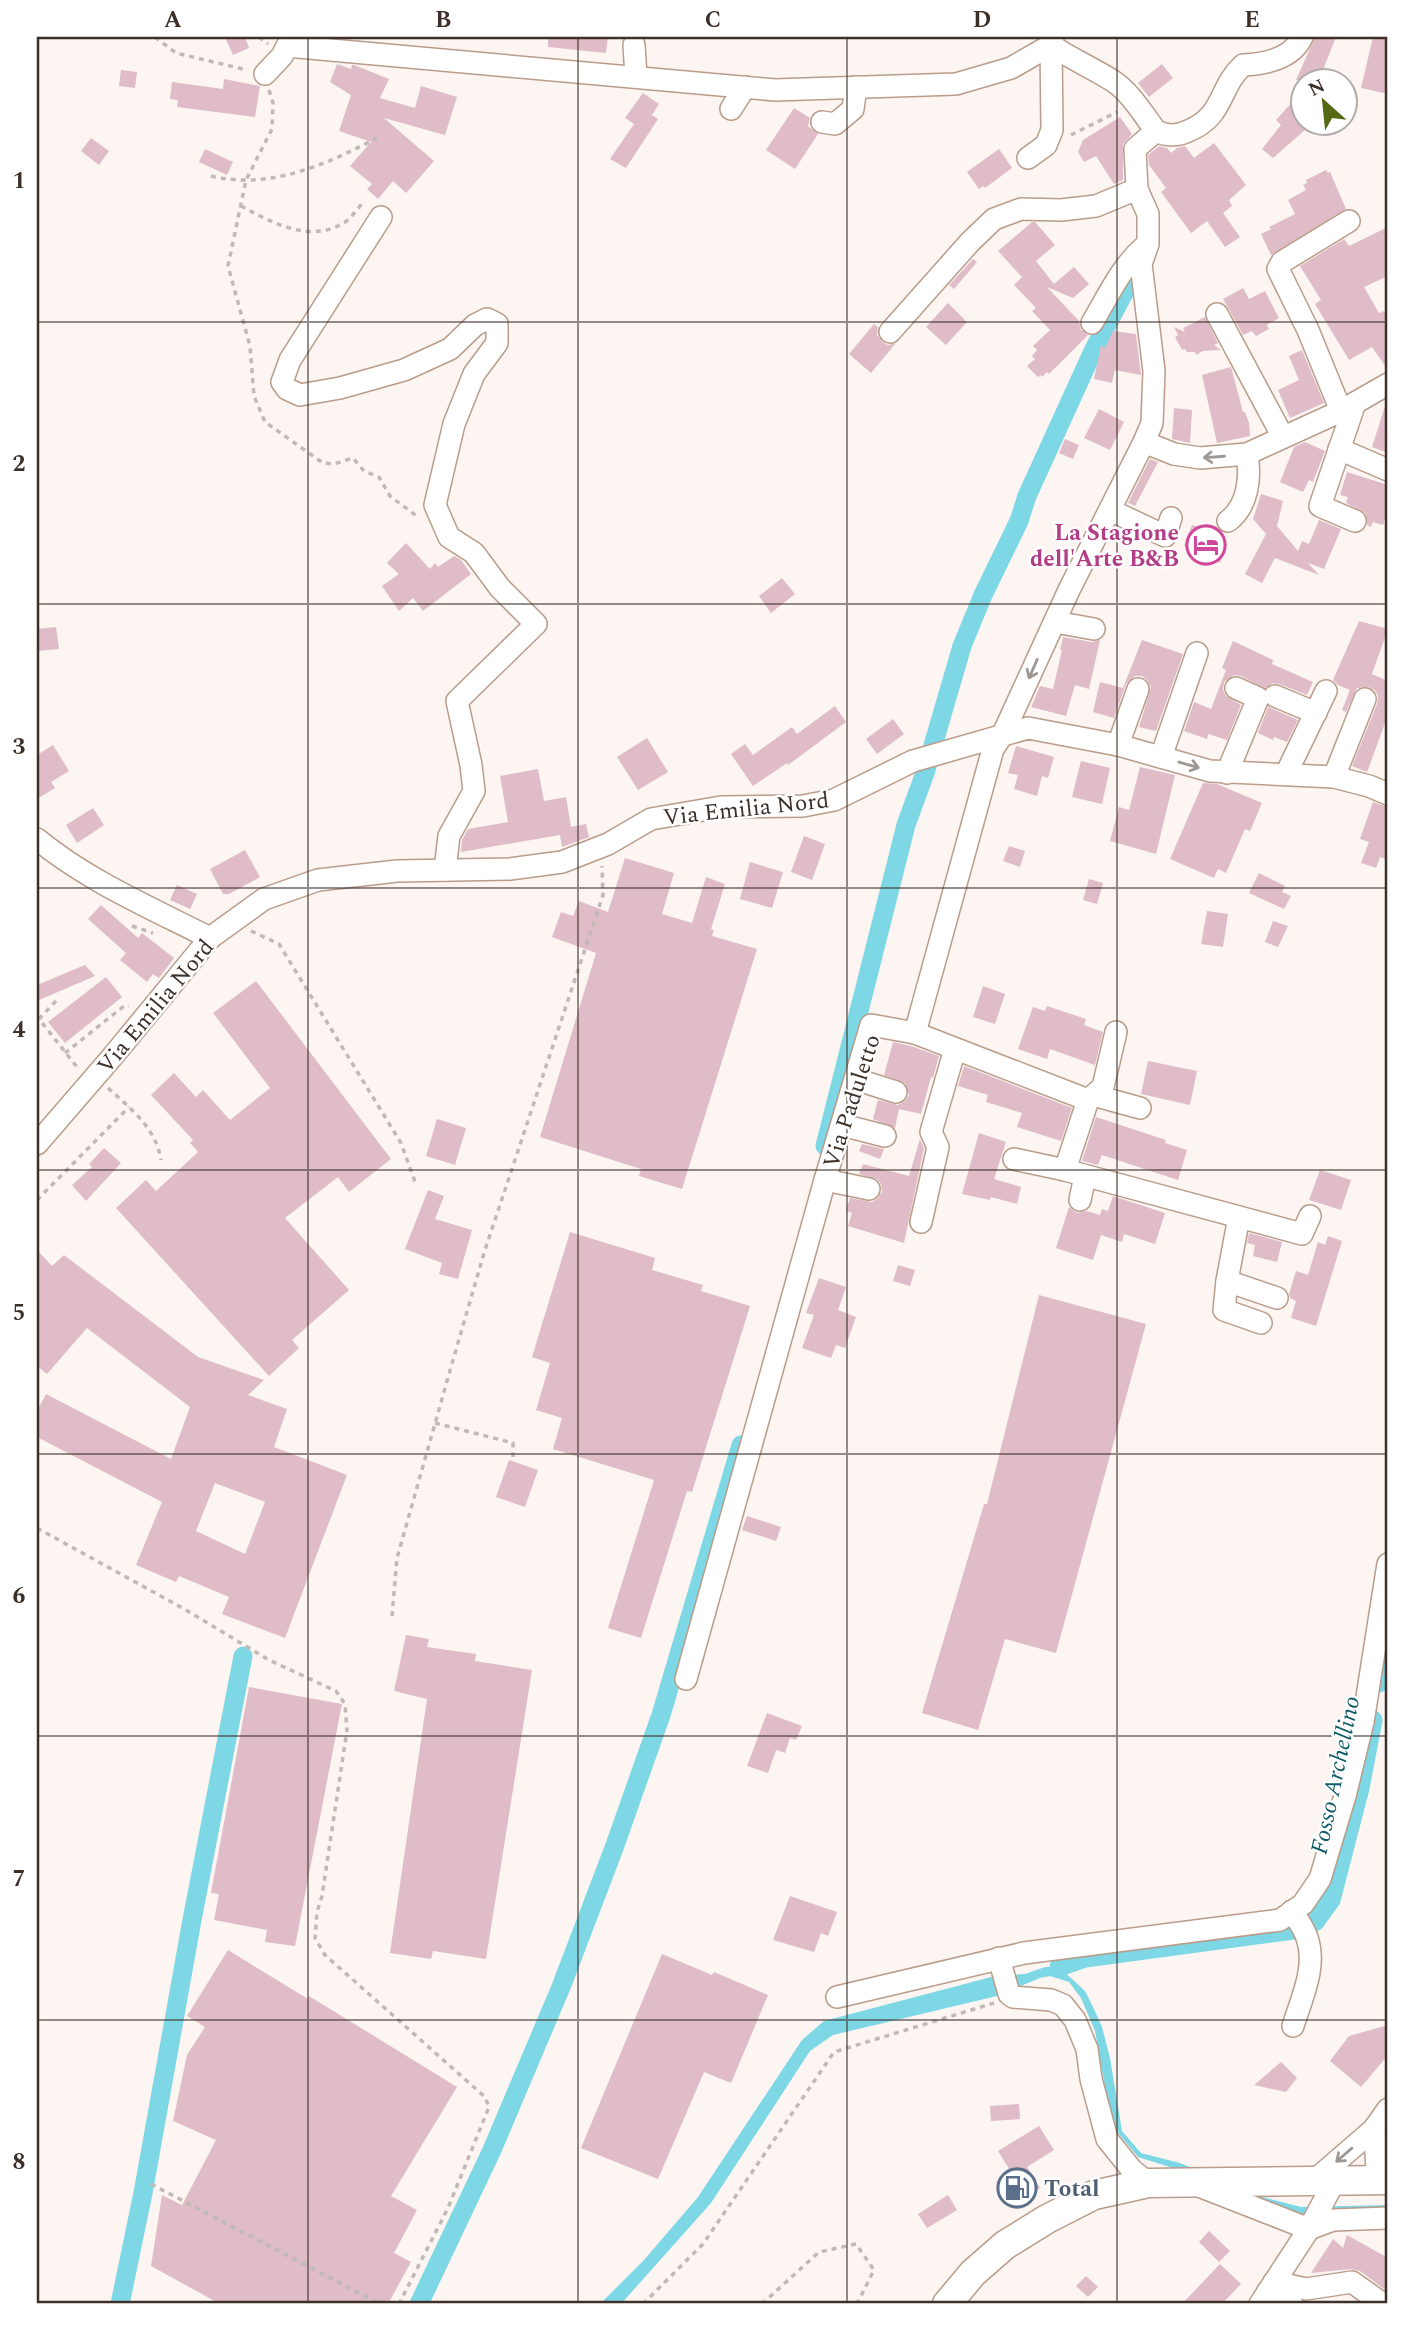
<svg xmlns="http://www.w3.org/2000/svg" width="1425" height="2341" font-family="Spectral,serif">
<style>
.water{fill:#7dd7e4}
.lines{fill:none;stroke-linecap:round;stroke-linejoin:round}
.canal{stroke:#7dd7e4;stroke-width:19}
.building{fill:#dfbcc8;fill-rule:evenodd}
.minor-casing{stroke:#b99c8a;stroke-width:24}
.major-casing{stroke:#b99c8a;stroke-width:31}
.path{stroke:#c1b9b5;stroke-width:3.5;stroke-dasharray:5 5;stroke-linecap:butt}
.minor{stroke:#fff;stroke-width:21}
.major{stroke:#fff;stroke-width:28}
.oneway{stroke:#9e9894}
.grid{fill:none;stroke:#3c3029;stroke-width:2;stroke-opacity:0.55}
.labels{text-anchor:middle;stroke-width:5;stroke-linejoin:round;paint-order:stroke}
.hotel-label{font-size:23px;font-weight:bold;fill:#b23c85;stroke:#fff;text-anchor:end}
.street-label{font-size:23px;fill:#3c3029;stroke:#fff}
.service-label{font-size:23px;font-weight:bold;fill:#4e5e75;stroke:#fff;text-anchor:start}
.water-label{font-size:24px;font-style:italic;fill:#105d67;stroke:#fff}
.neatline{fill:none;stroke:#3c3029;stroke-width:2.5}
.grid-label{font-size:23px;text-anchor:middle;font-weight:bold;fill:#3c3029}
</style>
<rect width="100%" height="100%" fill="#fcf5f2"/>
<path class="water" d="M1045,1967H1059L1085,1991L1094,2009L1102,2027L1110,2058L1122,2131L1141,2153L1180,2163L1259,2196L1301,2207L1388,2205V2212L1298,2214L1176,2169L1138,2157L1118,2133L1108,2104L1095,2031L1081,1998L1069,1982L1050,1976L1040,1978L997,1996L833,2035L810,2051L711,2203L621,2304H600L644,2260L698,2197L802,2040L824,2021L995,1976L1025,1974Z"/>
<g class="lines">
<g class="canal">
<path d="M825,1146L906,825L925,773L962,646L983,595L1019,521L1027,496L1094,349L1138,267"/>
<path d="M1379,1683L1388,1633"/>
<path d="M1315,1922L1331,1900L1360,1788L1373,1720"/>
<path d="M1059,1967L1085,1958L1293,1930"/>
<path d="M120,2304L143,2193L192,1920L243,1656"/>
<path d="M419,2304L492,2150L561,1987L614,1848L661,1715L741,1445"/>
</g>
</g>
<g class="building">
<path d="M225,37H245L249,48L233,55Z"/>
<path d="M548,37H608L606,53L548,47Z"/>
<path d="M1315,37H1336L1319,80H1296Z"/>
<path d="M1373,37H1388V94L1361,88Z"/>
<path d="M337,64L351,69L352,65H354L389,79L380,98L415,108L421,86L457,97L445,135L384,118L434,161L406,193L393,181L378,199L367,189L372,184L350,166L371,142L339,131L351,95L330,82Z"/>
<path d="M1162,64L1173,78L1149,97L1138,83Z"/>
<path d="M121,70L137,72L135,88L119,86Z"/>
<path d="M224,79L260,86L255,117L177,107L178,100L170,99L172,82L223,89Z"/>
<path d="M1303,90V122H1314L1273,158L1262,149L1281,125L1276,120Z"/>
<path d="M643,93L659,104L652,115L658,119L626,168L610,159L634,124L625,118Z"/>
<path d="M794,108L810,118L808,126L818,134L795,169L766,150Z"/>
<path d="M1120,117L1132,134L1123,144V180L1114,184L1096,156L1084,162L1078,152L1083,140Z"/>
<path d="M91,138L109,151L99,165L81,151Z"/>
<path d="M1214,143L1246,185L1229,200L1232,206L1223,213L1240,237L1225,247L1207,221L1191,233L1161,192L1166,188L1149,165L1148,155L1159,146L1167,148L1171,153L1177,148L1185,146L1194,158Z"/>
<path d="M205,149L233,162L227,175L199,162Z"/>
<path d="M999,149L1012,168L985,188L983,186L979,189L967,172Z"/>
<path d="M1326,170L1328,173L1330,172L1346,209L1271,255L1261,234L1271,229L1269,227L1295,214L1288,200L1306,190L1303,185L1307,183L1306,180Z"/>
<path d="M1032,222H1035L1055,245L1036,261L1054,284L1074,267L1089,284L1073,298L1047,287L1079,321L1081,330L1088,335L1049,374L1047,372L1042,377L1041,375L1038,377L1027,366L1035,359L1032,356L1037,350L1033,346L1050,330L1032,311L1036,308L1014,285L1022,277L998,251Z"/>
<path d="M1388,227V276L1364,287L1379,313L1384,311L1388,320V370L1372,347L1349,360L1315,304L1321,300L1300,266L1344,239L1349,246Z"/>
<path d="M973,259L977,262L954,289L949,285Z"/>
<path d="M1243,288L1249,299L1265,291L1279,318L1267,325L1269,329L1256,336L1252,331L1243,335L1223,299Z"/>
<path d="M948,303L967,322L946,345L926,327Z"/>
<path d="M1205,317L1218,343L1214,345L1221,350L1203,351L1196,355L1195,352H1187L1185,349L1182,350L1175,337L1178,335L1174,327L1185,332L1183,328Z"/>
<path d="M874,324L878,327L877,335L882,342L888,345L896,343L871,373L849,354Z"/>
<path d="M1113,331L1136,334L1141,375L1115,370L1112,383L1094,379L1101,345L1105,348Z"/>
<path d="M1302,350L1324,403L1290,418L1278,390L1299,380L1289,356Z"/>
<path d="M1231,367L1243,412H1245L1249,423L1250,436L1217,443L1202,375Z"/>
<path d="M1385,406H1388V453L1372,447Z"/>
<path d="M1174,408L1192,410L1190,443L1172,439Z"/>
<path d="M1099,409L1124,422L1110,450L1084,438Z"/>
<path d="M1065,439L1079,445L1073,459L1059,453Z"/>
<path d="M1305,442L1325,451L1313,482L1309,480L1303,492L1280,482L1294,447Z"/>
<path d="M1150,459L1158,462L1135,506L1128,503Z"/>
<path d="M1347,472L1388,485V509L1383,525L1373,522L1371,527L1367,525L1365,513L1346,503L1348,497L1340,495Z"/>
<path d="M1261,494L1283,501L1277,526L1298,551L1302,541L1309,544L1319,520L1341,529L1324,569L1308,563L1319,575L1275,558L1262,583L1245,574L1266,534L1253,519Z"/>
<path d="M1192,525L1216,532L1213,539L1227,544L1220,563L1184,546Z"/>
<path d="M406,543L430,569L435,563L438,567L454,556L461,560L471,574L423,611L413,598L399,611L382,586L399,574L387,563Z"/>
<path d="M782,578L795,594L771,613L759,596Z"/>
<path d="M1359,621L1388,629L1372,674L1388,681V715L1367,772L1352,766L1377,704L1378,696L1375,690L1369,687L1357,688L1346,712L1342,710L1350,690L1338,685L1333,680Z"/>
<path d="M56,627L59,649L37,651V629Z"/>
<path d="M1063,637L1092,642L1100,640L1089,689L1075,685L1066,716L1031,707L1040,686L1053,689L1062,650H1060Z"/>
<path d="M1142,640L1183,654L1156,731L1139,727L1151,687L1147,680L1142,676H1135L1126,684L1114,718L1093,712L1100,682L1123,688Z"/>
<path d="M1233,641L1273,660L1272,664L1313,682L1307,695L1279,684L1273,683L1265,688L1241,676L1234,675L1224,682L1223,690L1226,696L1241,705L1227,740L1208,734L1207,739L1184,731L1194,702L1211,709L1226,670L1222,668Z"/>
<path d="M835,706L846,722L788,765L787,763L753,786L731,754L745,744L753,755L792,727L797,734Z"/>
<path d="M1268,707L1298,720L1287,742L1274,737L1273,740L1258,733Z"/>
<path d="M893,719L904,734L877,754L866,739Z"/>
<path d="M647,738L668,772L638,790L617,757Z"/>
<path d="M53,745L69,771L51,782L55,788L37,799V755Z"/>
<path d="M1016,746L1054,757L1048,778L1042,776L1037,796L1014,789L1018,775L1008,773Z"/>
<path d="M1081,761L1110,768L1102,804L1072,797Z"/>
<path d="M1140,767L1175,775L1156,854L1110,841L1119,807L1129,810Z"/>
<path d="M538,769L544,801L566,797L571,827L586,824L589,837L562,847L560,835L461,852L462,840L468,829L508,822L500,776Z"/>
<path d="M1203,783L1217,784L1262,803L1250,831L1245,829L1226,873L1218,869L1214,878L1170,859Z"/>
<path d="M1373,802L1388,807V860L1380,857L1376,868L1361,863L1369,842L1360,839Z"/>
<path d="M93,808L104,825L77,843L66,825Z"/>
<path d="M804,836L825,844L812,880L791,872Z"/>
<path d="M1009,846L1025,851L1020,867L1003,861Z"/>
<path d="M245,850L260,877L229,894H223L210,869Z"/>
<path d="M625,858L674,873L662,914L692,923L706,877L725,884L711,929L714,930L712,936L757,949L682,1189L639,1176L641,1169L540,1137L596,953L552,937L561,912L573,916L579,901L608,912Z"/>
<path d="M750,862L783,872L772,908L740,899Z"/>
<path d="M1259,873L1285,886L1282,892L1291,896L1284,909L1249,893Z"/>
<path d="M1089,879L1103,883L1097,904L1083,900Z"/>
<path d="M177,885L197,894L190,909L170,900Z"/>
<path d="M101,905L138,938L142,933L174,958L159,978L153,974L147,982L120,960L126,953L88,919Z"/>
<path d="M1207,911L1228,914L1223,947L1201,944Z"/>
<path d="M1273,921L1288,926L1278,947L1265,942Z"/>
<path d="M85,965L95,976L37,1001V985Z"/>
<path d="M106,977L122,997L65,1043L48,1022Z"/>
<path d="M256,981L391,1159L349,1192L338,1177L285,1218L349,1290L292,1340L299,1348L269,1376L116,1208L146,1180L156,1191L198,1152L190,1143L193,1140L151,1095L174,1073L196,1097L203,1090L230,1120L270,1088L213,1013Z"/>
<path d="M983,986L1005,994L995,1024L973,1017Z"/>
<path d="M1047,1006L1086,1019L1084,1025L1103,1032L1095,1065L1050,1049L1047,1059L1018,1049L1033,1007L1045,1011Z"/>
<path d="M893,1042L911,1046L939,1056L933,1078L931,1077L921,1114L899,1109L895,1128L873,1119L878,1100L898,1105L905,1101L909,1095L905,1083L884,1075Z"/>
<path d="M1148,1061L1197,1071L1190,1105L1141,1094Z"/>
<path d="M964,1066L1072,1108L1061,1141L1017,1127L1022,1113L986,1102L988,1095L958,1086Z"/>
<path d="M1096,1117L1166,1140L1165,1143L1187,1150L1178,1180L1102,1155L1098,1165L1082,1161Z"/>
<path d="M437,1119L466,1128L455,1165L426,1156Z"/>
<path d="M979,1133L1006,1142L994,1179L1021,1187L1017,1204L991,1197L990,1200L962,1194Z"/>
<path d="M920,1139L924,1148L904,1243L848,1226L852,1213L846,1211L850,1198L872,1202L878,1198L882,1192L881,1184L877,1179L859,1174L863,1164L909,1176Z"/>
<path d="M862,1144L884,1149L880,1159L859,1151Z"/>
<path d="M104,1148L121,1163L86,1201L72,1185L92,1167L89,1164Z"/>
<path d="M1320,1170L1351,1180L1341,1210L1309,1200Z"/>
<path d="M428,1190L444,1196L435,1219L472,1230L458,1279L439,1274L442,1263L405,1249Z"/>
<path d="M1113,1196L1165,1213L1155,1244L1124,1234L1122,1242L1101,1235L1093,1260L1056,1248L1069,1207L1077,1213L1087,1211L1100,1215L1102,1209L1108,1211Z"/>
<path d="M570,1232L655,1258L652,1270L703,1285L701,1291L750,1306L692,1492L687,1491L641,1638L608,1628L654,1480L553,1449L562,1418L536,1410L550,1363L532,1357Z"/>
<path d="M1249,1233L1282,1242L1277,1262L1253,1256L1255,1245L1247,1243Z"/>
<path d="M1328,1236L1342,1241L1316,1326L1291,1318L1296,1301L1290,1298L1289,1294L1296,1271L1308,1275L1318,1242L1325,1245Z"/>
<path d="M37,1250L52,1266L64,1255L198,1357L264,1380L248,1395L287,1409L274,1447L347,1475L285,1638L222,1614L229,1597L179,1576L176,1582L136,1565L162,1502L37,1437V1411L46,1394L171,1459L190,1407L87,1328L47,1374L37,1366ZM215,1483L265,1502L245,1554L196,1531Z"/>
<path d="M898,1265L915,1270L910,1286L893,1281Z"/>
<path d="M819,1278L846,1287L838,1310L856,1317L845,1348L836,1345L831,1358L802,1348L814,1315L806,1313Z"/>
<path d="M1039,1295L1146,1324L1056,1653L1005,1639L978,1730L922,1713L984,1504H987Z"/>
<path d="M509,1460L538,1470L525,1507L496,1497Z"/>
<path d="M747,1516L781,1527L776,1541L742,1530Z"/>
<path d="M406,1635L429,1639L427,1647L476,1654L475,1661L532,1670L486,1959L433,1951L431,1959L390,1953L427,1699L394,1691Z"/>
<path d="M249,1687L342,1704L295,1946L265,1942L267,1930L214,1920L219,1894L211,1893Z"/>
<path d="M767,1713L802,1726L796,1740L790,1738L785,1753L776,1750L768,1773L747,1766Z"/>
<path d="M790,1896L837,1912L828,1936L821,1933L814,1952L773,1940Z"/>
<path d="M228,1950L308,1999L309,1996L457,2087L391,2196L417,2210L394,2253L411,2262L388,2304H220L151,2266L162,2195L182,2205L216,2140L173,2121L187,2055L205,2027L187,2016Z"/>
<path d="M662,1954L712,1975L714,1972L768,1995L731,2083L704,2072L658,2179L581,2148Z"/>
<path d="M1388,2025V2055L1361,2087L1330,2061L1349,2036Z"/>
<path d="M1281,2062L1297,2078L1286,2092L1254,2085Z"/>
<path d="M1019,2104L1020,2119L991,2121L990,2106Z"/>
<path d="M1039,2126L1054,2150L1027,2167L1040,2188L1012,2206L996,2182L1011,2172L998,2151Z"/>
<path d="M948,2195L957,2210L927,2228L918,2214Z"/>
<path d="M1209,2231L1230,2251L1219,2262L1199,2242Z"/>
<path d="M1347,2235L1388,2258V2292L1360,2271L1351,2269L1311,2273L1333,2239L1343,2248Z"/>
<path d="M1220,2264L1241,2284L1222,2304H1182Z"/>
<path d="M1086,2276L1098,2287L1088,2297L1076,2286Z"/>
</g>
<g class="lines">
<g class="minor-casing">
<g id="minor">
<path d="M634,45L636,76"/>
<path d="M1051,45C1071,59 1093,68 1113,81C1131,93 1143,114 1156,131"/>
<path d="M265,74L282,56L287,46L775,90L956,84L1011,68L1051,45L1053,37"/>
<path d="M731,109L745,87"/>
<path d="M822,122L835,124L853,109L856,87"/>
<path d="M1028,158L1046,145L1052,130L1051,45"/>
<path d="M381,217L290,360L282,382L287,389L300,395L340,388L404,370L450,349L475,325L487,319L497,324V343L474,374L454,424L435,505L449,537L474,553L500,588L536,624L457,701L471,765L474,791L449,836L445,870"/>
<path d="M1217,314L1283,437"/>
<path d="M1092,323C1108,296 1121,267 1144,247"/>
<path d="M890,332L970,242L994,219L1021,209L1061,210L1096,206L1137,189"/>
<path d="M1341,411L1308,330L1278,269L1282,262L1349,221"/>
<path d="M1144,442L1152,423L1154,371L1141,264L1148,244V214L1137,189L1135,149L1156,131C1166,136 1178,136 1188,131C1225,116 1218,88 1243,65C1265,64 1292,59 1302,37"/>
<path d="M1339,449L1388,470"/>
<path d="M1110,510L1165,536L1171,518"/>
<path d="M1228,521C1248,506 1251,478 1247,454"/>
<path d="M1355,521L1320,506L1355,403"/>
<path d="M1055,622L1094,629"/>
<path d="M1275,696L1316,713"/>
<path d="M1118,745L1138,689"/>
<path d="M1161,757L1197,653"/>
<path d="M1227,773L1258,698L1236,688"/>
<path d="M1286,774L1326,691"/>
<path d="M1334,777L1365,699"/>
<path d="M37,839C88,881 151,908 210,938"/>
<path d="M915,1033L993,749L1003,734L1069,590L1144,442L1174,454L1200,458L1247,454L1341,411L1388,384"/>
<path d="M855,1079L896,1092"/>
<path d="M1097,1093L1100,1097L1140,1108"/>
<path d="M1088,1100L1103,1087L1116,1032"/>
<path d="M842,1125L885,1136"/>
<path d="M37,1144L113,1056L210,938L264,899L318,880L397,871L510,869L562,862L608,844L651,819L721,807L803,806L834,800L913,761L1028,728L1118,745L1210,771L1334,777L1369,786L1388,794"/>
<path d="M1014,1159L1065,1170"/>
<path d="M825,1180L869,1189"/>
<path d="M1080,1200L1085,1176"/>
<path d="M1239,1217L1227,1281L1277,1298"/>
<path d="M921,1222L938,1147L931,1132L955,1049"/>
<path d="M1227,1281L1224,1310L1261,1323"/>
<path d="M686,1679L825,1180L871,1025L915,1033L1088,1100L1065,1170L1302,1234L1310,1216"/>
<path d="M1292,1911C1297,1919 1303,1927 1306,1935C1318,1965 1302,1997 1293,2026"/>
<path d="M999,1958L1009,1994L1013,1997L1051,2000L1063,2005L1075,2020L1087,2049L1091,2079L1107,2139L1132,2170L1148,2183"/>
<path d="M837,1997L1024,1953L1280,1920L1303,1904L1320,1879L1345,1796L1363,1722L1388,1564"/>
<path d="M1374,2129L1378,2180"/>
<path d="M1315,2180L1374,2129L1388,2109"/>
<path d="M1199,2186L1309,2229L1333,2220L1388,2218"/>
<path d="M1274,2282L1306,2289L1352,2282L1383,2304"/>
<path d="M1268,2291L1292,2304"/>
<path d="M1260,2304L1309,2229L1335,2180"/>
</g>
</g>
<g class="major-casing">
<path id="major" d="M947,2304L973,2273L1005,2245L1047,2219L1094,2195L1148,2183L1388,2180"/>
</g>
<g class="path">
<path d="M155,37L176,53L247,70"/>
<path d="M259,37L268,44"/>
<path d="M269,90L273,103L272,129L246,180L228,266L250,346L254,396L265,422L323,463L334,464L353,458L364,471L379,477L390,496L418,517"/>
<path d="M1071,135L1117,112"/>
<path d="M211,176C270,190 325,165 377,138"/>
<path d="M241,206C271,222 308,243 342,224C350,220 356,210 362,204"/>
<path d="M132,926L153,933"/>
<path d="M251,931L279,944L401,1143L415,1182"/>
<path d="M56,1001L39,1019L77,1067"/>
<path d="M65,1053L124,1006H129"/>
<path d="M108,1088C131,1109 156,1128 161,1160"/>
<path d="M37,1200L129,1107"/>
<path d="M435,1423L513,1443V1457"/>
<path d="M37,1528L186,1610L269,1660L336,1691L345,1704L347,1730L322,1896L317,1912L315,1938L325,1955L485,2097L489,2107L448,2208L399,2304"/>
<path d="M392,1616L397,1558L449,1374L484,1253L603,895L602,866"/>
<path d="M151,2184L380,2304"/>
<path d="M643,2304L703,2244L834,2052L994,2003"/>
<path d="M762,2304L819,2252L856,2244L874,2270L858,2302L854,2304"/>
</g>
<use href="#minor" class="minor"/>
<use href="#major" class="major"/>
</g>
<defs><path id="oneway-shaft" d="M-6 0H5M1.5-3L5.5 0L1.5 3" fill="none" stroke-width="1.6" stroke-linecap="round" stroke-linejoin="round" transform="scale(1.75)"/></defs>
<g class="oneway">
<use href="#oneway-shaft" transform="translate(1214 457) rotate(176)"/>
<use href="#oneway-shaft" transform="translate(1033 669) rotate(114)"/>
<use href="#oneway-shaft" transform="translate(1189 765) rotate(16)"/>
<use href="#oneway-shaft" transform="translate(1344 2155) rotate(139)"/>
</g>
<path class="grid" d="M308,37V2304M578,37V2304M847,37V2304M1117,37V2304M37,322H1388M37,604H1388M37,888H1388M37,1170H1388M37,1454H1388M37,1736H1388M37,2020H1388"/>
<defs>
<g id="hotel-ring" transform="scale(2.0125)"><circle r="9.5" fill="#fff" stroke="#d1479c" stroke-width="1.5"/><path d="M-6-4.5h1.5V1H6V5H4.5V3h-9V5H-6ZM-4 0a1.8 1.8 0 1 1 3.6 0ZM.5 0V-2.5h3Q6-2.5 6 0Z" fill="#d1479c"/></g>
<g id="fuel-ring" transform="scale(2.0125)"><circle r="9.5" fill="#fff" stroke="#5c6f8a" stroke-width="1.5"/><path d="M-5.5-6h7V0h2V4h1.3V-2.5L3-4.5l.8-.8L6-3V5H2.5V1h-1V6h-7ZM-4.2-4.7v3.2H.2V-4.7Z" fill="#5c6f8a"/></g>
</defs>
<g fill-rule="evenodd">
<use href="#hotel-ring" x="1206" y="545"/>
<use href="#fuel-ring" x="1017" y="2188"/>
</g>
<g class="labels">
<g class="hotel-label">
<text x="1179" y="540">La Stagione<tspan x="1179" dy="26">dell'Arte B&amp;B</tspan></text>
</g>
<g class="street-label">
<text transform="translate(746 808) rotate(-6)" y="8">Via Emilia Nord</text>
<text transform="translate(155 1006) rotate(-50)" y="8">Via Emilia Nord</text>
<text transform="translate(851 1101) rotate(-72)" y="8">Via Paduletto</text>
</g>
<g class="service-label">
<text x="1044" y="2196">Total</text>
</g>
<g class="water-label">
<text transform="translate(1335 1775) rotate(-78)" y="8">Fosso Archellino</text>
</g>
</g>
<rect width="1425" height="2341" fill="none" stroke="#ffffff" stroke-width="77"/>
<g transform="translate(1324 102) rotate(333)"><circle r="33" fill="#ffffff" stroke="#b1aca9" stroke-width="2"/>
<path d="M0-5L12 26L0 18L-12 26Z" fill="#556814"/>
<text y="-10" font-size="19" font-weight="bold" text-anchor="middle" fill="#3c3029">N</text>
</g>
<rect x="38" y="38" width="1348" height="2264" class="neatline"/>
<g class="grid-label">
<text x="173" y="27">A</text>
<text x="443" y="27">B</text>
<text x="713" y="27">C</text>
<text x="982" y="27">D</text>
<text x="1252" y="27">E</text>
<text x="19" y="188">1</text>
<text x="19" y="471">2</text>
<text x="19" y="754">3</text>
<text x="19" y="1037">4</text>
<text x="19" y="1320">5</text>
<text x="19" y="1603">6</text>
<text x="19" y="1886">7</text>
<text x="19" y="2169">8</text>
</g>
</svg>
